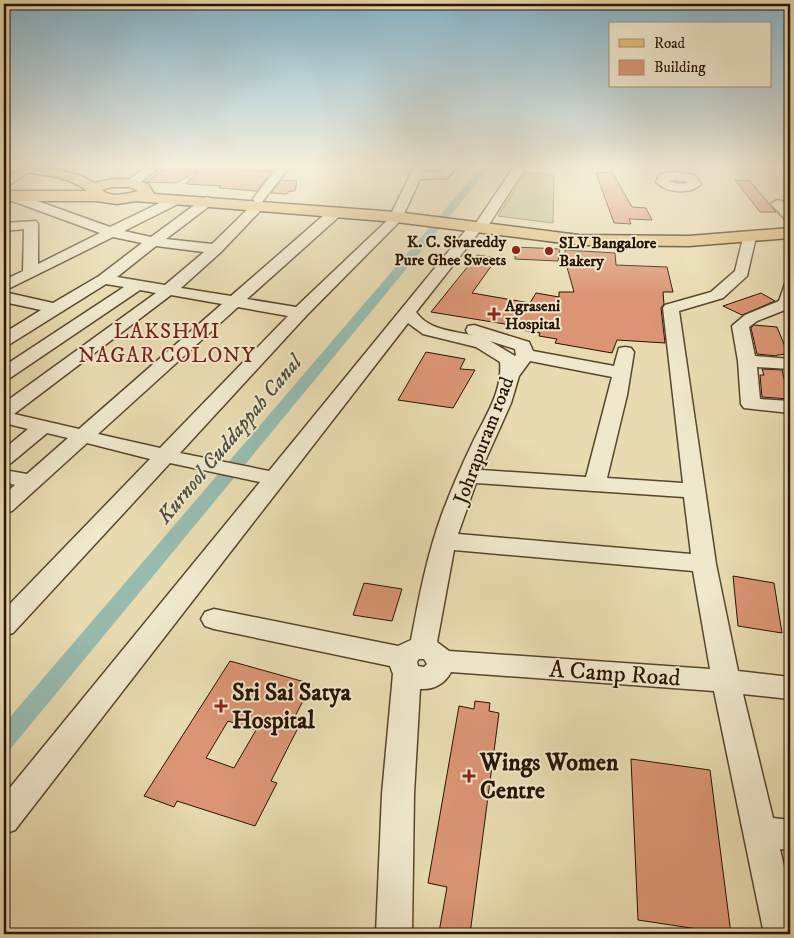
<svg xmlns="http://www.w3.org/2000/svg" width="794" height="938" font-family="'IM FELL DW Pica',serif">
<style>
.green{fill:#bbbe87;stroke:#726845}
.lines{fill:none;stroke-linecap:round;stroke-linejoin:round}
.canal{fill:#97bbaf;fill-rule:evenodd}
.building{fill:#db9574;stroke:#291303;fill-rule:evenodd}
.minor-casing{stroke:#59452e;stroke-width:3}
.major-casing{stroke:#291303;stroke-width:3}
.minor{fill:#f0e8cc;fill-rule:evenodd}
.major{fill:#e4be78;fill-rule:evenodd}
.poi-dot{fill:#8f2418;stroke:#f0e8cc;stroke-width:2}
.labels{text-anchor:middle;stroke-width:4;stroke-linejoin:round;paint-order:stroke}
.far-poi-label{font-size:16px;font-weight:bold;fill:#291303;stroke:#f0e8cc;text-anchor:start}
.street-label{font-size:20px;fill:#291303;stroke:#f0e8cc}
.neighbourhood-label{font-size:21px;letter-spacing:1px;fill:#7a1f14;stroke:#f0e8cc}
.water-label{font-size:21px;font-style:italic;fill:#504e3f;stroke:#f0e8cc}
.near-street-label{font-size:24px;fill:#291303;stroke:#f0e8cc}
.near-poi-label{font-size:24px;font-weight:bold;fill:#291303;stroke:#f0e8cc;text-anchor:start}
</style>
<rect width="100%" height="100%" fill="#e8dbb0"/>
<filter id="stains"><feTurbulence type="fractalNoise" baseFrequency=".004" numOctaves="4"/><feColorMatrix values="0 0 0 0 .2 0 0 0 0 .09 0 0 0 0 .02 0 0 0 .5 -.17"/></filter>
<radialGradient id="worn" r=".72"><stop offset=".6" stop-color="#630" stop-opacity="0"/><stop offset="1" stop-color="#630" stop-opacity=".3"/></radialGradient>
<path class="green" d="M526,172L554,175L553,223L498,216Z"/>
<g class="lines">
<path class="canal" d="M483,165H492L12,747L4,750V724Z"/>
</g>
<g class="building">
<path d="M175,165H229L225,169L272,171L257,191L219,188L221,186L186,184L199,170L176,183L147,182L161,170H170Z"/>
<path d="M612,172L632,207L646,208L652,220L629,219L631,224L614,223L596,173Z"/>
<path d="M281,180L297,181L295,191H289L287,194L271,193Z"/>
<path d="M735,180L750,181L776,212H760Z"/>
<path d="M515,247L560,249L558,261L515,259Z"/>
<path d="M565,250L615,253L616,265L667,267L673,292H663L664,304L661,308L665,343L617,340L612,353L555,343L557,339L539,336L540,333L516,329L517,326L431,312L477,255L497,258L472,293L530,303L536,293L559,297V292H574L565,260Z"/>
<path d="M761,293L775,301L742,315L723,306Z"/>
<path d="M754,325L777,327L788,354L777,355V356L757,354L751,328Z"/>
<path d="M426,352L465,359L460,369L475,370L453,408L398,400Z"/>
<path d="M762,369L782,370L789,399L762,397L760,375H764Z"/>
<path d="M733,576L774,583L782,633L738,626Z"/>
<path d="M364,583L402,589L392,621L353,615Z"/>
<path d="M230,661L312,684L293,720L301,722L271,781L277,783L255,826L177,801L174,807L144,796ZM228,721L256,730L234,768L206,758Z"/>
<path d="M475,701L490,703L489,711L499,713L470,934H452L439,932L447,887L428,883L459,706L474,709Z"/>
<path d="M631,759L710,770L731,934L638,920Z"/>
</g>
<g class="lines">
<g class="minor-casing">
<g id="minor">
<path d="M149,165H162L136,186H128L126,183L128,180Z"/>
<path d="M279,165H291L262,202L264,205L263,208L221,252L181,288L231,296L332,208H342L343,211L342,214L247,299L296,307L394,214L392,212L415,165H427L424,172H440L446,165H459L447,178L420,179L401,220L306,316L180,453L269,471L470,225H477L476,223L515,165H527L488,226H481L480,231L416,312C429,331 455,331 475,336L468,334L466,330L468,326L474,325L529,342L533,351L614,366L619,348L625,347L631,348L634,352L627,395L607,478L683,483L663,308L665,305L711,292L735,271L744,234L749,233L756,237L747,276L723,298L679,311L716,564L738,671L790,677V699L743,694L773,818L790,820V850L780,849L790,893V934H764L714,691L451,672C445,684 433,690 420,689L414,794L412,934H376L382,794L393,674L390,666L214,629L205,626L201,619L205,612L214,609L398,646L411,640C419,597 427,555 442,514C451,490 461,467 472,444C484,418 503,392 500,362L476,347L423,334L408,323L15,830L4,834V795L260,482L170,463L13,633L4,636V610L150,459L87,443L12,511L4,513V494L15,485L4,482V470L27,474L68,438L47,433L11,463L4,465V449L28,429L4,423V403L156,293L140,290L10,378L4,379V366L124,287L106,284L10,344L4,345V333L41,310L4,302V292L53,303L99,276L142,243L113,237L4,291V280L23,271L24,229L4,231V223L36,221L38,224V264L100,233L7,199L5,196L11,192L15,193L110,227L174,196H182L184,199L182,202L124,231L151,237L204,198L208,197L214,201L212,204L166,239L212,244L255,202L253,199ZM156,246L204,252L165,285L117,277ZM171,295L222,304L79,429L14,414ZM238,307L288,316L160,448L98,434ZM490,341L515,349L516,355L515,356ZM530,361L612,377L586,477L481,470L511,403L519,376ZM476,483L684,497L691,554L458,534ZM454,550L693,571L710,669L449,651L437,642ZM419,659H424L427,664L424,667L418,666L417,662Z"/>
<path d="M27,166L33,169L31,171L4,188V179Z"/>
<path d="M675,172L694,175L701,184C691,195 666,193 656,182L660,174ZM675,180L686,181L688,183L678,184L669,181Z"/>
<path d="M777,200L782,201L790,209V220L785,219L771,204Z"/>
<path d="M790,282V308L757,321L749,327L755,356L790,359V369L757,367L760,399L790,401V413L744,408L741,404L738,361L732,326L745,315L779,301L785,284Z"/>
</g>
</g>
<g class="major-casing">
<path id="major" d="M4,165H30L50,168L79,175L95,183L112,179H132L148,184L154,194L396,212L579,235L689,236L790,228V238L689,246L579,245L396,222L136,201L117,204L96,201H4V191H87C66,173 30,174 4,170ZM112,187H130L138,191C127,194 111,198 102,190Z"/>
</g>
<use href="#minor" class="minor"/>
<use href="#major" class="major"/>
</g>
<linearGradient id="sky" x2="0" y2="1"><stop stop-color="#87b7d1"/><stop offset="0.56" stop-color="#f5efdb"/><stop offset="1" stop-color="#f5efdb" stop-opacity="0"/></linearGradient>
<rect width="794" height="296" fill="url(#sky)"/>
<g class="poi-dot">
<circle cx="516" cy="250" r="5"/>
<circle cx="549" cy="251" r="5"/>
<path d="M491.5 306.5h5v5h5v5h-5v5h-5v-5h-5v-5h5z"/>
<path d="M218.5 698.5h5v5h5v5h-5v5h-5v-5h-5v-5h5z"/>
<path d="M466.5 768.5h5v5h5v5h-5v5h-5v-5h-5v-5h5z"/>
</g>
<g class="labels">
<g class="far-poi-label">
<text x="506" y="247" text-anchor="end">K. C. Sivareddy<tspan x="506" dy="18">Pure Ghee Sweets</tspan></text>
<text x="559" y="248">SLV Bangalore<tspan x="559" dy="18">Bakery</tspan></text>
<text x="505" y="311">Agraseni<tspan x="505" dy="18">Hospital</tspan></text>
</g>
<g class="street-label">
<text transform="translate(483 440) rotate(-69)" y="7">Johrapuram road</text>
</g>
<g class="neighbourhood-label">
<text x="167" y="338">LAKSHMI<tspan x="167" dy="24">NAGAR COLONY</tspan></text>
</g>
<g class="water-label">
<text transform="translate(229 439) rotate(-50)" y="7">Kurnool Cuddappah Canal</text>
</g>
<g class="near-street-label">
<text transform="translate(615 673) rotate(4)" y="8">A Camp Road</text>
</g>
<g class="near-poi-label">
<text x="232" y="700">Sri Sai Satya<tspan x="232" dy="28">Hospital</tspan></text>
<text x="480" y="770">Wings Women<tspan x="480" dy="28">Centre</tspan></text>
</g>
</g>
<rect width="794" height="938" fill="none" stroke="#e8dbb0" stroke-width="20"/>
<rect x="5" y="5" width="784" height="928" fill="none" stroke="#291303" stroke-width="2.5"/>
<rect x="10" y="10" width="774" height="918" fill="none" stroke="#291303"/>
<rect x="609" y="22" width="162" height="65" fill="#f0e8cc" stroke="#a0937c"/>
<rect x="619" y="39" width="25" height="8" fill="#e4be78" stroke="#a0937c"/>
<text x="654" y="48" font-size="15" fill="#291303">Road</text>
<rect x="619" y="60" width="25" height="15" fill="#db9574" stroke="#a0937c"/>
<text x="654" y="72" font-size="15" fill="#291303">Building</text>
<rect width="100%" height="100%" filter="url(#stains)"/>
<rect width="100%" height="100%" fill="url(#worn)"/>
</svg>
